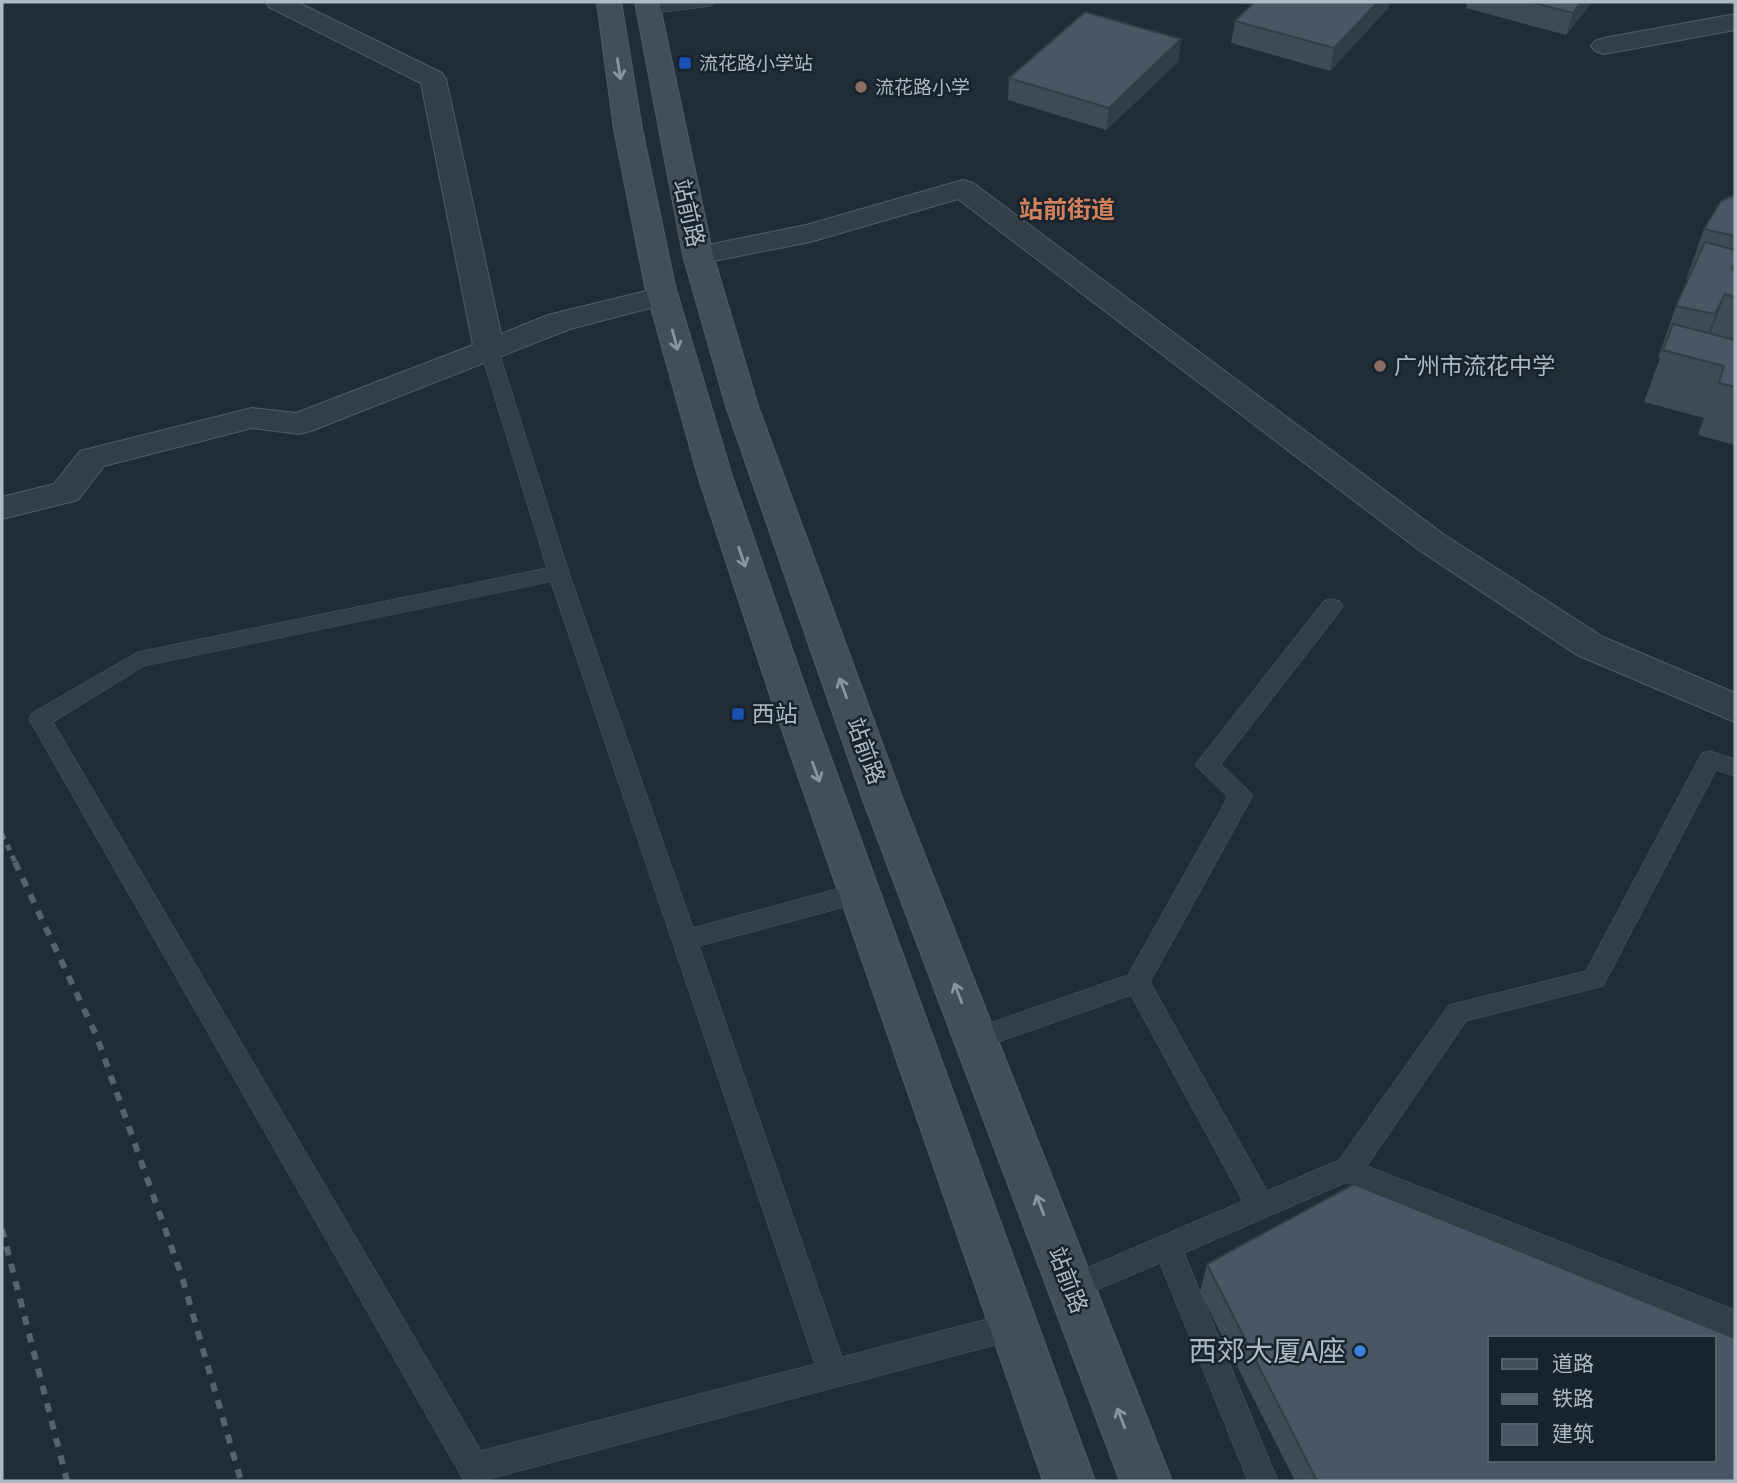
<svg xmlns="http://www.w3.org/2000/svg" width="1737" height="1483" font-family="Cabin,'Noto Sans SC',sans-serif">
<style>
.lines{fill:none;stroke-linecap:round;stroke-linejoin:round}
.lane-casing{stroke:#515c65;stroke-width:1}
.street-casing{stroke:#515c65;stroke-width:2}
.secondary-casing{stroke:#515c65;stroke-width:2}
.lane{fill:#343e47;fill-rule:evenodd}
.street{fill:#343e47;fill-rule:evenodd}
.secondary{fill:#424e5a;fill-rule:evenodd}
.rail-far1{stroke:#56636e;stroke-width:5;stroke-dasharray:6 6;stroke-linecap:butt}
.rail{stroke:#56636e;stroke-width:6;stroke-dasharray:9 9;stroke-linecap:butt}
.wall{fill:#3e4b55}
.shaded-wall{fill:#323d45}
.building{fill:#485763;stroke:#323d45;stroke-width:2;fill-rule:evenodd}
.oneway{stroke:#88949f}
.transit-dot{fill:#1a4fb4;stroke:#19232c;stroke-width:2.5}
.education-dot{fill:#8d6e63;stroke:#19232c;stroke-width:2.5}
.shop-dot{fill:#3f7fe0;stroke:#19232c;stroke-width:2.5}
.labels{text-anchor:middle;stroke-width:5;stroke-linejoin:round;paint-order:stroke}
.far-poi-label{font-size:19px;fill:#aeb9c4;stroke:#19232c;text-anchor:start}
.street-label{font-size:23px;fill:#aeb9c4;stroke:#19232c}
.poi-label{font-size:23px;fill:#aeb9c4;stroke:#19232c;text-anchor:start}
.far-district-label{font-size:24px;font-weight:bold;fill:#d1825c;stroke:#19232c}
.near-poi-label{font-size:28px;fill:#aeb9c4;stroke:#19232c;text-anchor:end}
</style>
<rect width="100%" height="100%" fill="#202c37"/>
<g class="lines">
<g class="lane-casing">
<g id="lane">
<path d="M678,2H717L710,6L649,14L642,10L649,6Z"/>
<path d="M489,343L498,349L569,573L693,928L859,883L868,886L871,893L868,900L859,903L699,946L842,1357L1014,1312L1024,1316L1029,1326L1024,1336L1014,1340L481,1481L463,1479L29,719L32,713L138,652L547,568L480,349ZM551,582L815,1364L481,1451L53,722L144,666Z"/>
<path d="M1332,599L1340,601L1343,606L1340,611L1221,764L1253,795L1150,982L1267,1191L1339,1160L1449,1005L1586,971L1702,753L1710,751L1735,759V776L1716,770L1603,986L1466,1021L1367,1166L1735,1310V1337L1347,1182L1184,1253L1278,1481H1248L1160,1263L1071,1301L1061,1297L1057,1288L1061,1279L1243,1201L1131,995L976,1050L967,1047L963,1039L967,1031L1128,975L1228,797L1195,765L1324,601Z"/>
</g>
</g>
<g class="street-casing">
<g id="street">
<path d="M266,2H297L442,73L446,79L501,334L548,315L662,287L673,290L677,296L673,302L570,329L311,431L299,434L252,428L104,466L78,500L2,519V497L54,484L80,451L252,408L296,413L473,345L421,83L269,7Z"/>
<path d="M1735,14V30L1604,54L1595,51L1591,46L1595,41L1604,38Z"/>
<path d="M963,180L973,183L1443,534L1603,637L1735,693V722L1577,655L1419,550L958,199L810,242L698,264L688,261L683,255L688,249L806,225Z"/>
</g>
</g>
<g class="secondary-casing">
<g id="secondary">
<path d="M597,2H621L642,129L675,286L732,476L808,695L1095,1481H1043L770,695L698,476L645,286L614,129Z"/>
<path d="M635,2H659L713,255L758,406L903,800L1172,1481H1120L863,800L726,406L683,255Z"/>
</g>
</g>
<use href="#lane" class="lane"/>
<use href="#street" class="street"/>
<use href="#secondary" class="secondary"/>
<path class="rail-far1" d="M2,834L16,864"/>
<g class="rail">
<path d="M15,862L97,1037L182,1277L241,1481"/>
<path d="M2,1229L67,1481"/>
</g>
</g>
<g class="wall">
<path d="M1467,2H1592L1566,35L1466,8Z"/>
<path d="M1389,7L1330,71L1231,43L1235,21Z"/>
<path d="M1181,39L1178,62L1106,130L1008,100L1009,78Z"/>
<path d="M1735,195V445L1698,435L1704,418L1644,402L1660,358H1658L1676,306L1688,280H1686L1704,229Z"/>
<path d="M1207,1264L1735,1481H1295L1200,1292Z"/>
</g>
<g class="shaded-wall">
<path d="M1378,2H1390L1389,7L1330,71L1334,48Z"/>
<path d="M1581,2H1592L1566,35L1573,13Z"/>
<path d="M1181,39L1178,62L1106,130L1109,108Z"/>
<path d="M1735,263L1719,308L1725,294L1706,346L1698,359Z"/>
</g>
<g class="building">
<path d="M1254,2H1378L1334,48L1235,21Z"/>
<path d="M1530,2H1581L1573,13Z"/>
<path d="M1085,12L1181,39L1109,108L1009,78Z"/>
<path d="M1735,195V236L1704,229L1721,201Z"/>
<path d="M1705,242L1735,250V263L1732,269L1735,270V297L1725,294L1715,314L1676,306Z"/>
<path d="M1673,324L1735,340V387L1719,383L1724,366L1663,350Z"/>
<path d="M1354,1184L1735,1338V1481H1317L1207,1264ZM1490,1338H1714V1460H1490Z"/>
</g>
<defs><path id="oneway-shaft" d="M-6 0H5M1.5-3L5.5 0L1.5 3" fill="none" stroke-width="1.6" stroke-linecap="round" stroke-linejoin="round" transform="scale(1.75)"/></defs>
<g class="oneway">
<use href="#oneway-shaft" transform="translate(619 69) rotate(81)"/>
<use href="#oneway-shaft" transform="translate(675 340) rotate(75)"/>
<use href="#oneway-shaft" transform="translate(742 557) rotate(71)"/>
<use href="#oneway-shaft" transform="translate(843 688) rotate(-110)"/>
<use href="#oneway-shaft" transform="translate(816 772) rotate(70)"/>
<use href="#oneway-shaft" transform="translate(958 993) rotate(-111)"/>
<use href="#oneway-shaft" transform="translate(1040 1205) rotate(-111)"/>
<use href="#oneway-shaft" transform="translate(1121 1418) rotate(-111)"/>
</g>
<g class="transit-dot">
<rect x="678" y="56" width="14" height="14" rx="3.5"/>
<rect x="731" y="707" width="14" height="14" rx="3.5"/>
</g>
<g class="education-dot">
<circle cx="861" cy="87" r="7"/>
<circle cx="1380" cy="366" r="7"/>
</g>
<circle class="shop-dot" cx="1360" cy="1351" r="7"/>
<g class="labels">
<g class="far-poi-label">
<text x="699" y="70">流花路小学站</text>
<text x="875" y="94">流花路小学</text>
</g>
<g class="street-label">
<text transform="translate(689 213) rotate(77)" y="8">站前路</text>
<text transform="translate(866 751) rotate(70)" y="8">站前路</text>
<text transform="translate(1068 1280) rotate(69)" y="8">站前路</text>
</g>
<g class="poi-label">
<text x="1394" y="374">广州市流花中学</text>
<text x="752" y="722">西站</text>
</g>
<g class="far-district-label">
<text x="1067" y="218">站前街道</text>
</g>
<g class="near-poi-label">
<text x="1346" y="1361">西郊大厦A座</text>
</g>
</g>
<rect width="1737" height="1483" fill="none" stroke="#aeb9c4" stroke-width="7"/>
<rect x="1488" y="1336" width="228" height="126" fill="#19232c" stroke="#555f69" stroke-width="2"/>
<rect x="1502" y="1359" width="35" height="10" fill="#424e5a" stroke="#555f69" stroke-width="2"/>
<text x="1552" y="1371" font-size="21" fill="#aeb9c4">道路</text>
<rect x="1502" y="1394" width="35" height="10" fill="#56636e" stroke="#555f69" stroke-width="2"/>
<text x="1552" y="1406" font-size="21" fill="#aeb9c4">铁路</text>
<rect x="1502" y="1424" width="35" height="21" fill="#485763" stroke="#555f69" stroke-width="2"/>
<text x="1552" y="1441" font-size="21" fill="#aeb9c4">建筑</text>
</svg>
